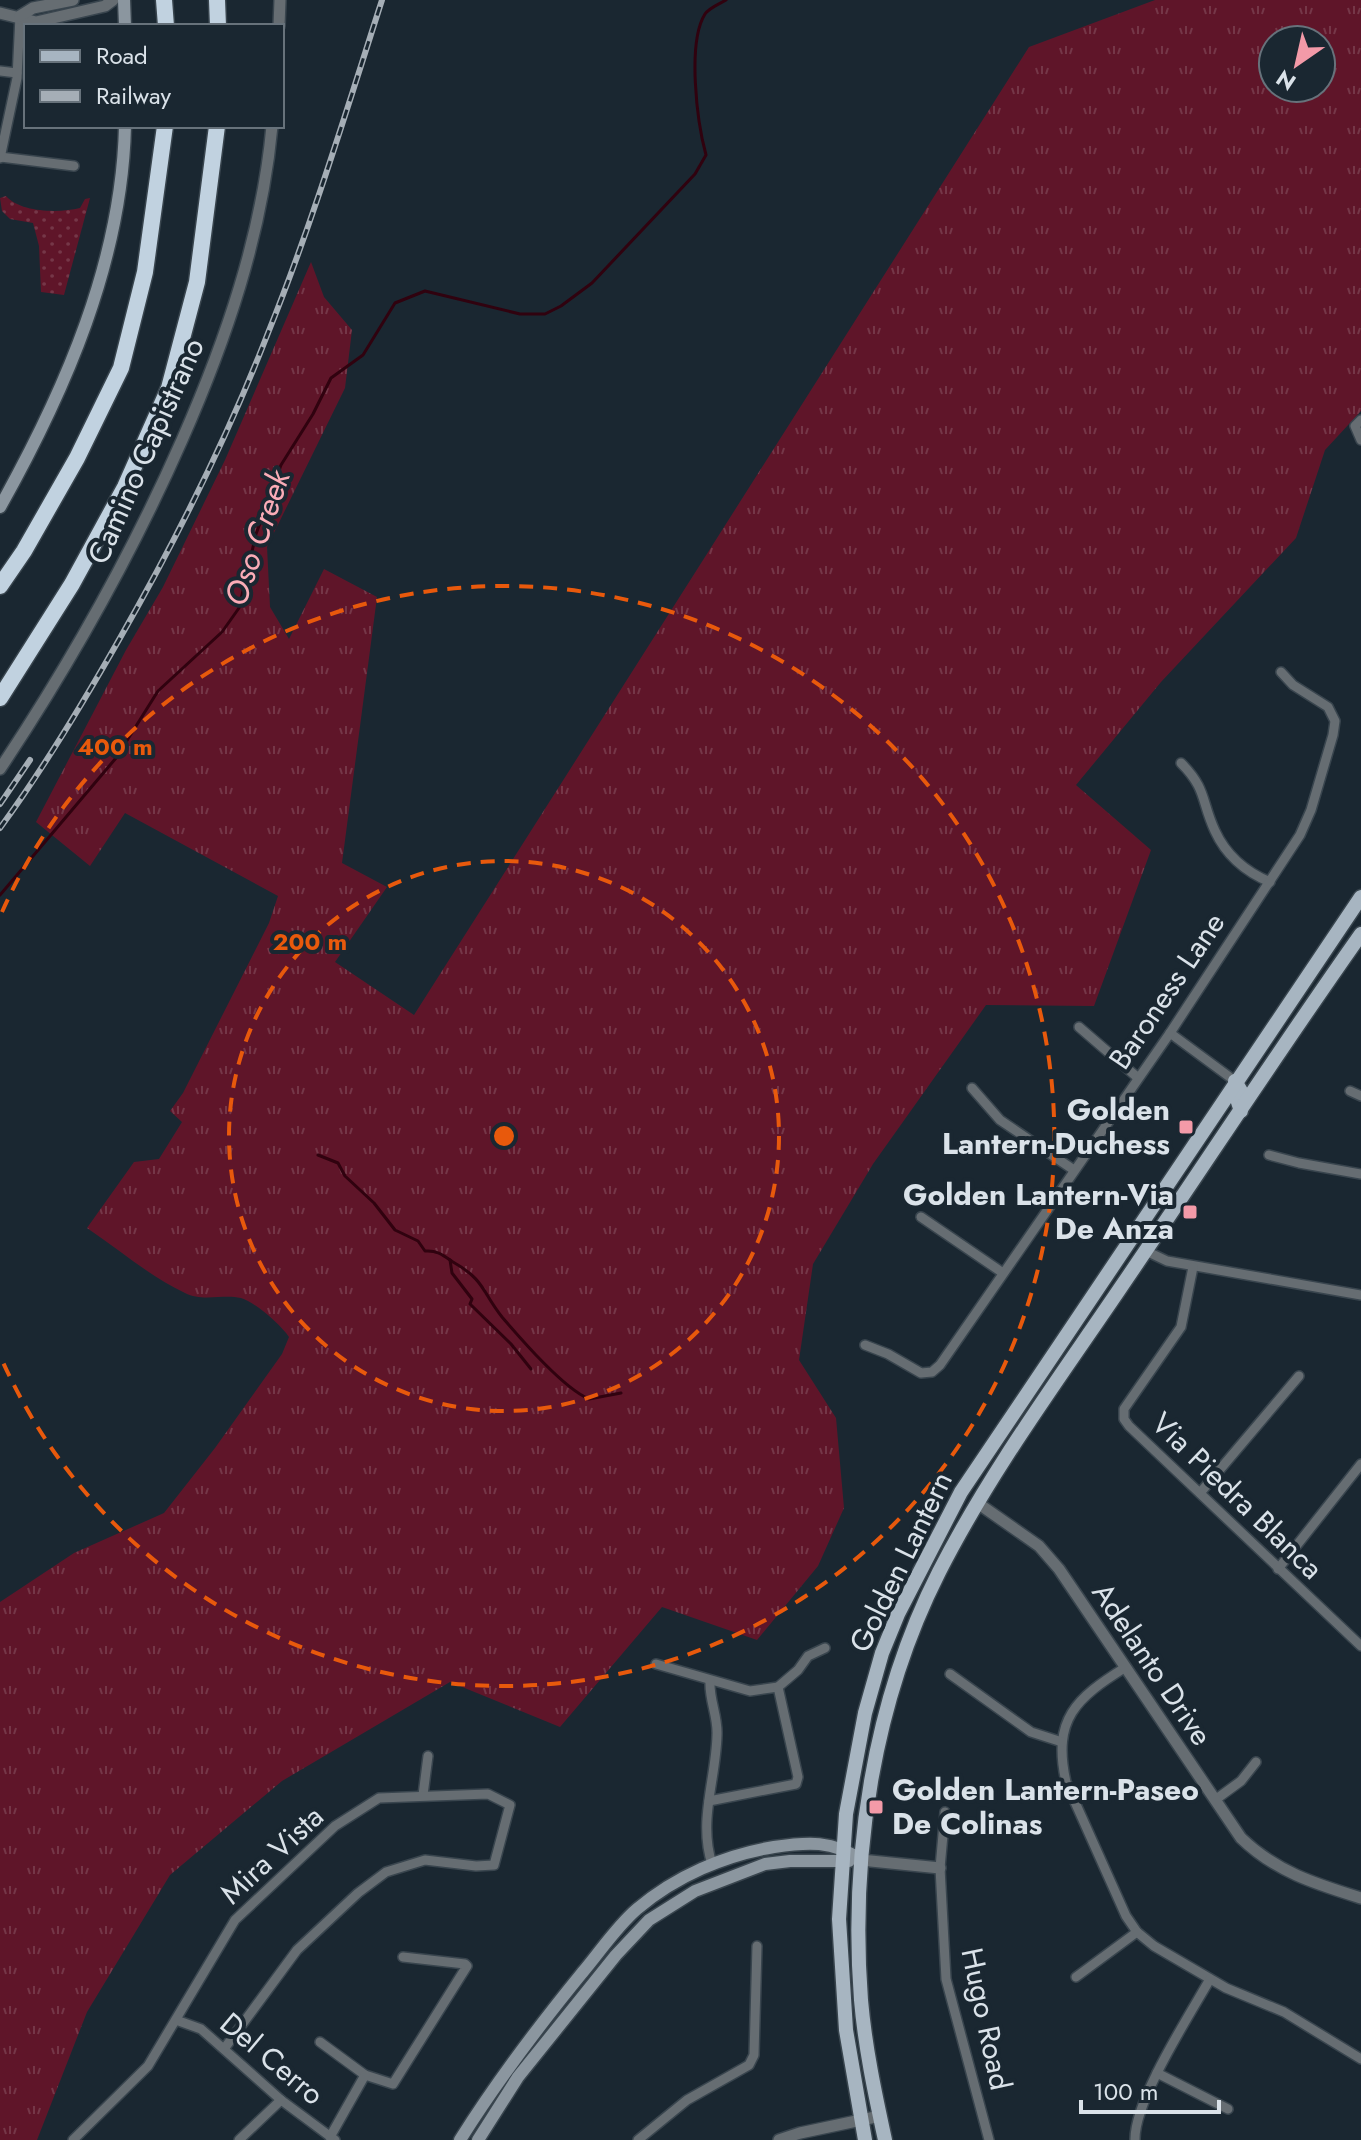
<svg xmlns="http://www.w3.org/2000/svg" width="1361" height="2140" font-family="Jost,sans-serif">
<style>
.grass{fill:url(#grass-tufts);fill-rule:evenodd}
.park{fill:url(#park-dots)}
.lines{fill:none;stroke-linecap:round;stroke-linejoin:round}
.stream{stroke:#30020f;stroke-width:3}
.minor-casing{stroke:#39454e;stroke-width:12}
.tertiary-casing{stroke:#39454e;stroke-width:14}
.secondary-casing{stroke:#39454e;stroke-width:15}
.primary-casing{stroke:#39454e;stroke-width:17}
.motorway-casing{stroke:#39454e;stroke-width:19}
.minor{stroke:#666d72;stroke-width:9}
.tertiary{stroke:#666d72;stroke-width:11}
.secondary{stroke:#8b969f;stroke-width:12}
.primary{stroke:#a7b5c1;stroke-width:14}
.motorway{stroke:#c1d2e0;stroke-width:16}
.rail-casing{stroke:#a5aeb6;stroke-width:6}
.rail{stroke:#1a2731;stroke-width:3;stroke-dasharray:9;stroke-linecap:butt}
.ring{fill:none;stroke:#e8590c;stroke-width:4;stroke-dasharray:14 10}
.poi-dot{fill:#f39aa8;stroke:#1a2731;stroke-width:3}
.labels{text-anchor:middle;stroke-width:8;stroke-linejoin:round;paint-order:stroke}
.street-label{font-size:30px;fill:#dae2e9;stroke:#1a2731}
.poi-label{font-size:30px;font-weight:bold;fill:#dae2e9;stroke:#1a2731;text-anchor:end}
.water-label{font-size:32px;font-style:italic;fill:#faacb7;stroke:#1a2731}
.centre{fill:#e8590c;stroke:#1a2731;stroke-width:4}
.ring-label{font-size:24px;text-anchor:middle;font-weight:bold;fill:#e8590c;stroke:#1a2731;stroke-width:8;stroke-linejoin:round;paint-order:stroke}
</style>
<defs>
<pattern id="grass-tufts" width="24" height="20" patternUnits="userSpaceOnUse" patternTransform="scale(2)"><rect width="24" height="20" fill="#5f1529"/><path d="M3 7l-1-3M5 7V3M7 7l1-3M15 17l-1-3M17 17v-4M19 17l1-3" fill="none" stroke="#753748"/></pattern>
<pattern id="park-dots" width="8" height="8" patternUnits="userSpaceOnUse" patternTransform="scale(2)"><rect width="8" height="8" fill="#5f1529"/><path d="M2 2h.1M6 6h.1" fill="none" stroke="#753748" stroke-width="1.8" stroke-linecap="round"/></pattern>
</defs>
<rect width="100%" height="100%" fill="#1a2731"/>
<path class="grass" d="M1155,0H1361V411L1325,450L1296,538L1161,682L1076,785L1151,850L1094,1006L986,1005L873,1164L813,1264L799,1360L836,1418L844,1508L818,1566L757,1640L662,1607L560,1727L450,1682L282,1781L170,1875L87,2012L37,2140H0V1602L74,1553L164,1513L215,1448L282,1354L289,1337C281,1325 255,1302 241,1298C223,1294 202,1302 185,1293C149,1276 120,1250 87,1228L134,1162L159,1159L182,1122L170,1111L183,1093L269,923L278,896L125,813L90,866L36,822L126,650L163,587L225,460L311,262L324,297L352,330L345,388L267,547L270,607L289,639L324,569L377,597L342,863L387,887L335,962L414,1015L1029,47ZM1273,40H1321V88H1273Z"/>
<path class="park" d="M6,196C21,213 60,213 80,208L85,199L90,198L64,295L41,292L39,246L33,223L10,219L2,211L0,198Z"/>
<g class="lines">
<g class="stream">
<path d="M0,895L116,758L158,691L222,632L239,608L256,534L281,465L313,414L331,378L363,355L395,303L425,291L520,314H545L561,306L592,283L695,174L706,155C697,122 687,43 705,14C709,8 719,4 726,0"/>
<path d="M318,1155L338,1163L345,1176L374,1203L395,1230L418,1241L425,1251C437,1250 443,1255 453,1262C485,1280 482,1292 502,1317C521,1339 563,1388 589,1399L621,1393"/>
<path d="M450,1260L452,1273L472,1299L470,1304L511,1344L531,1369"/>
</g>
<g class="minor-casing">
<g id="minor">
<path d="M0,71L17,73"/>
<path d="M0,157L74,166"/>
<path d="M0,158L17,78L20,16"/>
<path d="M1361,420L1355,426L1361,440"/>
<path d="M1181,763C1207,789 1201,801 1215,831C1226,855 1246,872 1270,882"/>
<path d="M1079,1027L1137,1077"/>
<path d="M1170,1033L1235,1081"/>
<path d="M972,1088L1000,1120L1074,1170"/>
<path d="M1350,1091L1361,1096"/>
<path d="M1269,1155L1299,1163L1361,1174"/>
<path d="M921,1217L1003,1273"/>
<path d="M1146,1251L1167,1261L1361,1295"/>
<path d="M1193,1267L1181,1327L1124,1409V1419L1129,1426L1361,1646"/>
<path d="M865,1345L888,1354L921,1373L932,1372L940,1365L1170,1033L1300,835L1311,810L1333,735L1335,721L1328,707L1293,685L1281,672"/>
<path d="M1200,1493L1299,1376"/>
<path d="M1278,1569L1361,1464"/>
<path d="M656,1664L750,1691L778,1687L798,1670L808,1656L825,1648"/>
<path d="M1126,1667C1076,1698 1052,1719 1066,1782L1126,1916L1137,1932L1154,1946L1226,1988L1284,2012L1361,2059"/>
<path d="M950,1674L1031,1732L1062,1742"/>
<path d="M710,1681C709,1700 718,1716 717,1735C716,1779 698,1821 712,1864"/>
<path d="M423,1795L428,1756"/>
<path d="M1215,1800L1241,1781L1256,1762"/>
<path d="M709,1801L796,1784L798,1777L778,1687"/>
<path d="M945,1812L940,1868L946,1979L989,2140"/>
<path d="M1076,1977L1137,1932"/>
<path d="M176,2020L201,2029L281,2100L335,2140"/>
<path d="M320,2042L365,2075L393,2084L467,1966L465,1964L403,1957"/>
<path d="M1157,2073L1228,2109"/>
<path d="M330,2137L365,2075"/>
<path d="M73,2140L148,2066L235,1920L335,1826L379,1798L488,1794L510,1805L494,1865L476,1866L425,1860L386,1872L358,1893L297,1950L224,2049"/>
<path d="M239,2140L281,2100"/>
<path d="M638,2140L687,2100L749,2065L754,2055L757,1946"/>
<path d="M1135,2140C1134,2101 1189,2016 1210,1979"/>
</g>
</g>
<g class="tertiary-casing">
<g id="tertiary">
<path d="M0,13L36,22L105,6L113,0"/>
<path d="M20,16L33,8L73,0"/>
<path d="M279,26L280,0"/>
<path d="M0,769C70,664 131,556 182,440C226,340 262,235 272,126"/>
<path d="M979,1504L1039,1546L1059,1569L1241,1838C1276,1872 1316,1884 1361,1898"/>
<path d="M861,1860L940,1868"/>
<path d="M779,2140L800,2133L880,2116"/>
</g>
</g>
<g class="secondary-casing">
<g id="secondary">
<path d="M124,0L125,26"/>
<path d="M0,507C65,391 122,261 125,126"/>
<path d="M460,2140C497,2081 538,2027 582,1973C600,1952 616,1927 637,1909C676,1876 725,1855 774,1847C807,1842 833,1840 861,1860"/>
<path d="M478,2140L518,2077L616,1955L649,1920L695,1891L765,1864L790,1861H849"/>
</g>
</g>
<g class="primary-casing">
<g id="primary">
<path d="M1235,1081L1241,1091L1237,1099L1241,1111"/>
<path d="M865,2140L846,2030L839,1919L846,1814L865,1713L882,1653L898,1614L961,1492L1361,897"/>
<path d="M885,2140C875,2094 865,2047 861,2000C850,1856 873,1702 939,1572C990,1472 1058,1380 1121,1287C1201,1170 1279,1050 1361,934"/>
</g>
</g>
<g class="motorway-casing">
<g id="motorway">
<path d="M164,0L166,26"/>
<path d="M217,0L218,26"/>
<path d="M0,586L24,551L77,458L121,368L145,272L165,126"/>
<path d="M0,698L72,584L125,487L169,388L197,282L217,126"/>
</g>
</g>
<use href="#minor" class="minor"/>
<use href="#tertiary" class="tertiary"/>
<use href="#secondary" class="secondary"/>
<use href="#primary" class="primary"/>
<use href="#motorway" class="motorway"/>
<g class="rail-casing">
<g id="rail">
<path d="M0,804L30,760"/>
<path d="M0,828C44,768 83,703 120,638C176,540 227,439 268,333C312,224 346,112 382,0"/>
</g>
</g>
<use href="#rail" class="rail"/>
</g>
<g class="ring">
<circle cx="504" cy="1136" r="275"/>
<path d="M2 912A550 550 0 1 1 2 1360"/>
</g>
<g class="poi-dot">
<rect x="1178" y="1119" width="16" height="16" rx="4"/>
<rect x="1182" y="1204" width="16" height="16" rx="4"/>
<rect x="868" y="1799" width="16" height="16" rx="4"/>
</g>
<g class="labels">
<g class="street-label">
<text transform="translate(146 451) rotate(-66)" y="10">Camino Capistrano</text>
<text transform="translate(1167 991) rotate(-56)" y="10">Baroness Lane</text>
<text transform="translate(1237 1496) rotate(44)" y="10">Via Piedra Blanca</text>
<text transform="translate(901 1562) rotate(-64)" y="10">Golden Lantern</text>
<text transform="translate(1152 1664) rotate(56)" y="10">Adelanto Drive</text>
<text transform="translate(272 1855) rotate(-43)" y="10">Mira Vista</text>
<text transform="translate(986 2019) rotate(78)" y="10">Hugo Road</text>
<text transform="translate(272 2059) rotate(40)" y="10">Del Cerro</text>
</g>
<g class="poi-label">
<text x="1170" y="1120">Golden<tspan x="1170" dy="34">Lantern-Duchess</tspan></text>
<text x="1174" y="1205">Golden Lantern-Via<tspan x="1174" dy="34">De Anza</tspan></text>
<text x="892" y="1800" text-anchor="start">Golden Lantern-Paseo<tspan x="892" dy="34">De Colinas</tspan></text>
</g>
<g class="water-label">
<text transform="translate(257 538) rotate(-71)" y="11">Oso Creek</text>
</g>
</g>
<circle cx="504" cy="1136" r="12" class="centre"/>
<g class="ring-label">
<text x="115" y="755">400 m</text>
<text x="310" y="950">200 m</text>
</g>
<rect x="24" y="24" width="260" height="104" fill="#1a2731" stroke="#67727b" stroke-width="2"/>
<rect x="40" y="50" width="40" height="12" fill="#a7b5c1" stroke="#67727b" stroke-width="2"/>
<text x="96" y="64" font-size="24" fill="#dae2e9">Road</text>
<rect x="40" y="90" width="40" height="12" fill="#a5aeb6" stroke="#67727b" stroke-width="2"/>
<text x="96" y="104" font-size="24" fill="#dae2e9">Railway</text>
<g transform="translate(1297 64) rotate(214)"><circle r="38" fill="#1a2731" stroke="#67727b" stroke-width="2"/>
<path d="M0-6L14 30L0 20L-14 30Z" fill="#f39aa8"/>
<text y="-12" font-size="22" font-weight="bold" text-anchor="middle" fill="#dae2e9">N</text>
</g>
<path d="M1081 2100v12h138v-12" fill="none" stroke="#dae2e9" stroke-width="4"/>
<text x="1093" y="2100" font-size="24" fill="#dae2e9" stroke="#1a2731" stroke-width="6" paint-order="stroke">100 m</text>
</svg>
